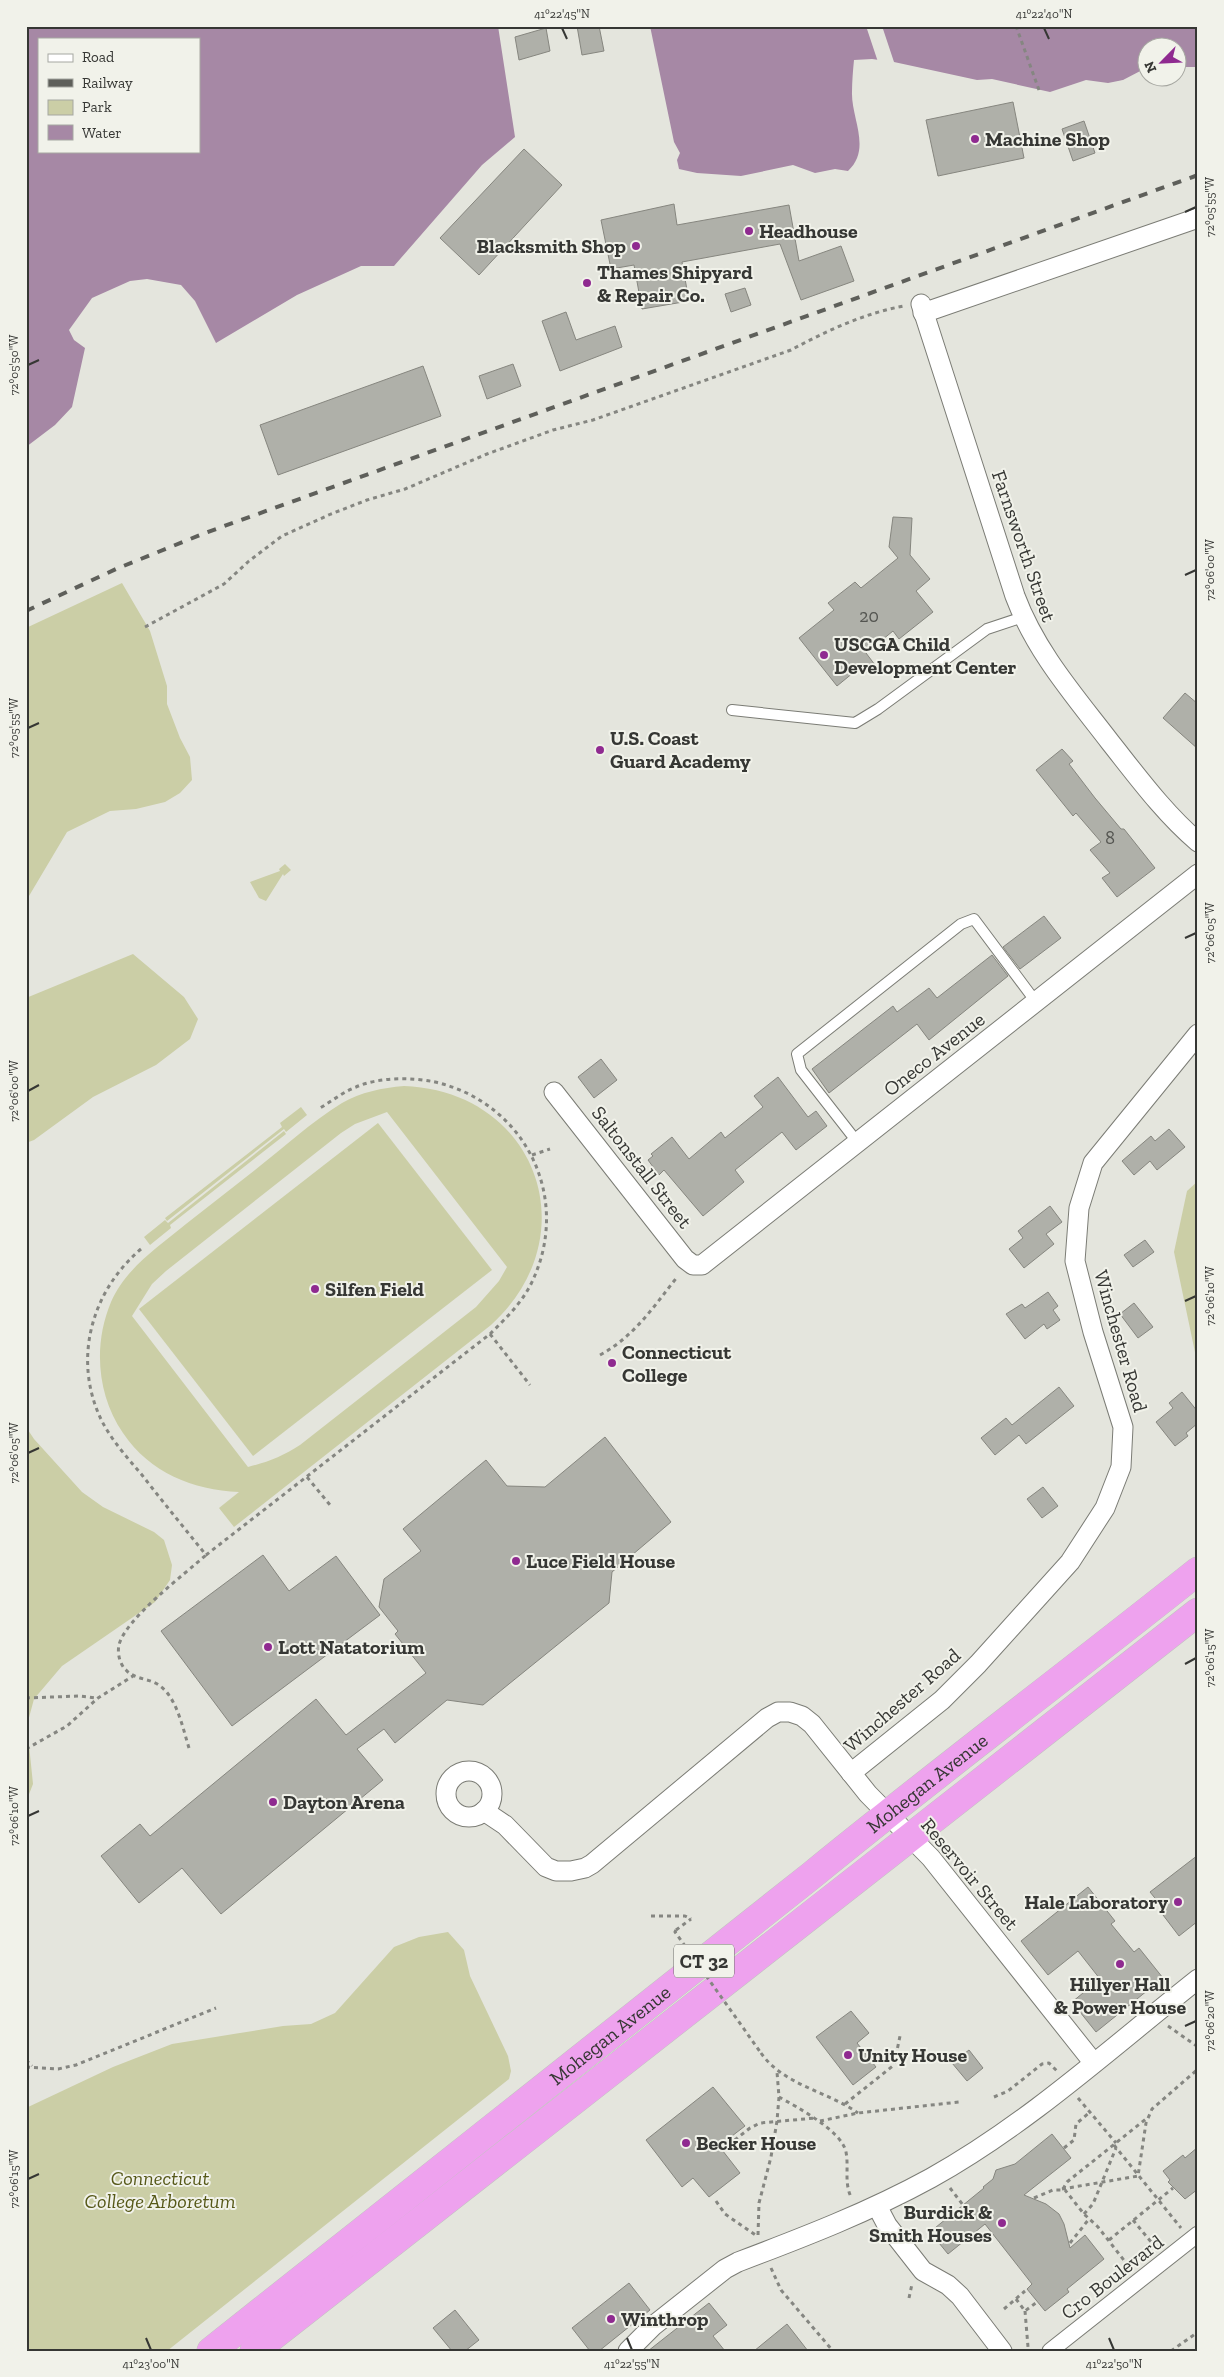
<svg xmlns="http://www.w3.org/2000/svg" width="1224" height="2377" font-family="'Zilla Slab',serif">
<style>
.green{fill:#cbcea6;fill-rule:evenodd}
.water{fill:#a688a5;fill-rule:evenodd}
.pier{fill:#e4e5dd}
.building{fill:#afb0a9;stroke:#86867f}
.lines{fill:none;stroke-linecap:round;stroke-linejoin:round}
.service-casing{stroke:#7b7c75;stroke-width:12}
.pedestrian-casing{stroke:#7b7c75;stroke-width:17}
.minor-casing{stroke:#7b7c75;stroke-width:21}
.trunk-casing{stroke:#c3c3c2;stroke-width:29}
.path{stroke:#858681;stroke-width:3;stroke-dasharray:4 4;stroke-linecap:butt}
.service{stroke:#fff;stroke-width:10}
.pedestrian{stroke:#fff;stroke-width:15}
.minor{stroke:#fff;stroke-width:19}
.trunk{stroke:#eea2ee;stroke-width:28}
.rail{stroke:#5e5f5a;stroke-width:4;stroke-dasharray:9 9;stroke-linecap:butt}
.path-bridge{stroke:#858681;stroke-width:3;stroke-dasharray:4 4;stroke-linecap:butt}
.ticks{fill:none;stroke:#363734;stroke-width:2}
.poi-dot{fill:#8f2a90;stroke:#f1f2ea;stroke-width:2}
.labels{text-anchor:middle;stroke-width:4;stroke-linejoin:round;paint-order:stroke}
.number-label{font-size:18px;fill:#545551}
.shield{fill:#f1f2ea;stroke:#6e6f6b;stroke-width:1}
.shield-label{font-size:19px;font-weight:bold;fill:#363734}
.poi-label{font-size:20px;font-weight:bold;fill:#363734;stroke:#f1f2ea;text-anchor:start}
.street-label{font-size:20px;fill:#363734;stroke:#f1f2ea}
.park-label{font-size:20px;font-style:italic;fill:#565818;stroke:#f1f2ea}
.neatline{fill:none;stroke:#363734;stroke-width:2}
.ticks-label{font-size:12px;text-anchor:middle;fill:#363734}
</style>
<rect width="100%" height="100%" fill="#e4e5dd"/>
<g class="green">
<path d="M122,583L150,631L167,686V704L180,738L190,757L192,780L180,793L165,802L136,809L110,811L67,832L26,901V628Z"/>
<path d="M285,864L291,870L284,876L283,874L266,901L259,898L250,882L280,871L279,869Z"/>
<path d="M133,954L184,997L198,1019L190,1039L156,1065L93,1097L34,1140L26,1143V998Z"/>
<path d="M404,1086C537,1091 589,1236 491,1325L234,1527L219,1508L239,1492C193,1490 150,1473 123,1433C97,1395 93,1345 111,1302C126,1268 158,1247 186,1224C209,1206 232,1188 255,1170C283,1148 311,1122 342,1103C361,1092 382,1088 404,1086ZM387,1112L507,1267L499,1281L476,1307L300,1445C283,1456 268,1462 248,1467L132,1316L152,1284L166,1271L341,1133L355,1124Z"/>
<path d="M301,1107L307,1115L286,1132L284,1129L167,1221L165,1218L282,1127L280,1123Z"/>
<path d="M378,1123L492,1270L253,1456L139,1309Z"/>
<path d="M284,1131L286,1134L170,1225L171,1228L150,1245L144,1237L165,1220L168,1223Z"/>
<path d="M1198,1181V1357H1196L1174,1252L1187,1191Z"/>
<path d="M26,1427L34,1439L82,1492L103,1507L154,1532L164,1540L172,1565L170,1580L155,1602L62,1666L34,1699L27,1725L33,1784L26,1802Z"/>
<path d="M448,1932L464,1950L470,1976L508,2056L511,2071L509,2079L167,2351H26V2108L113,2067L172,2044L283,2026L311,2024L335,2013L394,1947L419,1937Z"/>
</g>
<g class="water">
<path d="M26,26H498L515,137L482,165L394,266H361L297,295L216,343L195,301L181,285L147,279L130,281L92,298L69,330L74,340L85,348L72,407L55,425L26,447ZM39,39H199V151H39Z"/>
<path d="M650,26H1198V73H1177L1176,48H1146V75L1096,87L1086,80L1050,92L992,79L977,80L894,62L872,59L854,60C853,70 852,82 852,92C851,118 872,149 848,171L835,169L815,173L793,165L741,176L697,173L679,169L677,160L680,153L674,142Z"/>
</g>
<g class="pier">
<path d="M866,26H882L894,62L889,64L878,62Z"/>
<path d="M1177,67H1198V75L1176,76Z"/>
<path d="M1146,68L1148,78L1121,87L1095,90L1087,84L1086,80L1108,83L1123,80Z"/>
</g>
<g class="building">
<path d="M577,26H599L604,51L582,55Z"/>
<path d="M546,28L550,51L519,60L515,37Z"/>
<path d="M1013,102L1024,158L938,176L926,120Z"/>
<path d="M1084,121L1095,153L1073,161L1062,129Z"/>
<path d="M524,149L562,185L479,275L440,238Z"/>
<path d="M674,204L677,225L789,205L799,261L841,246L854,281L801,300L780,244L682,262L689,301L642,309L634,265L611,269L601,220Z"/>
<path d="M745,288L751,305L731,312L725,294Z"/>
<path d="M566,312L576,340L615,326L622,347L560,371L542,321Z"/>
<path d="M513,364L521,386L487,399L479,376Z"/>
<path d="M423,366L441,416L278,475L260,425Z"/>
<path d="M893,517L912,518L910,555L930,579L916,591L933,612L899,639L893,631L866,653L875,665L864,674L859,668L837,686L799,638L834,610L828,603L855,582L861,588L898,558L889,547Z"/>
<path d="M1185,693L1198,704V749L1163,718Z"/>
<path d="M1062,749L1073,761L1069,764L1095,798L1121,829H1124L1155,868L1117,897L1102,878L1110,873L1090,850L1101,842L1076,813L1073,816L1036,770Z"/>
<path d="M1044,916L1061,938L1020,969L1003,947Z"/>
<path d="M992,955L1008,976L929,1040L917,1024L829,1093L812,1069L893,1006L897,1012L929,988L937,998Z"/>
<path d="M601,1059L617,1080L594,1098L578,1077Z"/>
<path d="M778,1077L808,1117L816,1111L827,1126L796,1150L782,1132L735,1170L744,1182L703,1216L664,1170L659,1175L648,1160L653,1156L651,1154L672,1137L689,1159L721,1132L725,1138L763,1107L754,1096Z"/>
<path d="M1169,1129L1185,1147L1157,1170L1150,1161L1134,1175L1122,1161L1151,1136L1155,1141Z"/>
<path d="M1050,1206L1062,1222L1046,1234L1054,1244L1024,1268L1009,1249L1023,1238L1018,1231Z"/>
<path d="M1145,1240L1154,1252L1133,1267L1124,1255Z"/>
<path d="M1048,1292L1058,1306L1053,1310L1060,1320L1047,1329L1044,1324L1025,1339L1006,1314L1022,1304L1025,1308Z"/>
<path d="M1134,1303L1153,1327L1138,1338L1120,1314Z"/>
<path d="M1059,1387L1074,1406L1026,1444L1019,1435L995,1455L981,1438L1006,1418L1012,1425Z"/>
<path d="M1182,1392L1198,1412V1423L1186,1433L1188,1436L1175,1446L1156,1422L1173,1408L1169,1403Z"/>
<path d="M605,1437L671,1522L612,1572L609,1603L483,1705L447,1700L395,1743L384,1729L357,1749L383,1780L221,1914L182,1868L139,1903L101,1856L140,1824L150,1836L316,1699L346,1735L426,1673L395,1634L398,1631L379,1607L384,1579L421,1551L403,1529L486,1460L507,1486L545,1487Z"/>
<path d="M1043,1487L1058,1506L1042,1518L1027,1499Z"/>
<path d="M263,1555L289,1591L336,1556L380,1615L232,1726L161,1631Z"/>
<path d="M1198,1855V1921L1179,1936L1163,1915L1167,1913L1150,1892Z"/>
<path d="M1088,1887L1115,1921L1111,1924L1134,1952L1139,1948L1163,1978L1096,2032L1072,2002L1100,1979L1078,1951L1048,1975L1021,1941Z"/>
<path d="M851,2011L869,2033L857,2043L876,2067L853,2085L816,2037Z"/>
<path d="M969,2050L983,2068L967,2081L952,2063Z"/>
<path d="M713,2087L745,2126L719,2146L740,2173L709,2197L693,2178L682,2187L646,2140Z"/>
<path d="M1052,2134L1071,2158L1024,2195L1046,2204L1059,2214L1064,2224L1070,2248L1085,2235L1104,2259L1067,2289L1069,2292L1045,2311L1027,2289L1032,2284L985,2224L948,2254L930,2232L984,2188L983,2187L993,2179L996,2170L1015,2164Z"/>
<path d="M1198,2147V2189L1185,2199L1168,2182L1170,2180L1163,2171L1183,2155L1185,2158Z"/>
<path d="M629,2283L650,2310L599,2351H590L572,2328Z"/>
<path d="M709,2303L727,2325L713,2336L725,2351H648Z"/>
<path d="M455,2310L479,2340L465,2351H452L433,2328Z"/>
<path d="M787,2324L808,2351H754Z"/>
</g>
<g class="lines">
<g class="service-casing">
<g id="service">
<path d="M732,710L855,723L878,709L987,629L1023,617"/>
<path d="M858,1143L801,1070L797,1054L961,924L974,919L1036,1002"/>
</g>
</g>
<g class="pedestrian-casing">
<path id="pedestrian" d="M1050,2351L1198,2234"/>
</g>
<g class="minor-casing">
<g id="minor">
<path d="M921,304L1015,596C1036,652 1074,695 1110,742C1137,776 1164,813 1198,842"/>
<path d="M923,313L1198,218"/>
<path d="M554,1092L685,1259L693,1265H702L1198,874"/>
<circle cx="469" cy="1794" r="23"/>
<path d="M851,1773L942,1700L978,1664L1070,1562L1105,1508L1121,1467L1123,1427L1093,1332L1075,1261L1079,1208L1093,1163L1198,1034"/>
<path d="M484,1811L505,1825L546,1867L556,1871H571L585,1868L592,1864L767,1718L778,1712H790L802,1716L812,1724L868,1794L931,1858L1093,2062"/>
<path d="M877,2206L887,2225L923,2271L948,2285L960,2296L1002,2351"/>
<path d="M628,2351L653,2326L725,2269L738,2262C804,2237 869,2212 931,2178C1028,2124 1112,2047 1198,1979"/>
</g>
</g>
<g class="trunk-casing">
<g id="trunk">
<path id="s1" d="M211,2351L812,1875C939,1771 1070,1673 1198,1571"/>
<path d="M254,2351L1198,1612"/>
</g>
</g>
<g class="path">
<path d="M1016,26L1039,90"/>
<path d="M145,627L224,584L249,561L282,536L331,514L367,500L405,489L487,454L553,430L593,420L791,350C826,331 865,313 904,306"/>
<path d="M532,1155L550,1149"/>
<path d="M141,1249C95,1288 74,1351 97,1410C106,1434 125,1455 142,1475C163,1502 185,1529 206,1555L490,1334C505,1319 521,1304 531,1284C573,1199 526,1103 435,1082C411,1077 379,1077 356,1087C343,1092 332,1101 320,1108"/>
<path d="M490,1334L530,1385"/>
<path d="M600,1355C635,1336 654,1306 678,1276"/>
<path d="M307,1477L330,1505"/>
<path d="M26,1698L79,1696L97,1698"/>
<path d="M189,1748C183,1729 177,1698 160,1686C150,1678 135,1680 126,1670C120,1665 117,1653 119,1645C125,1619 185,1574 206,1555"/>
<path d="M26,1749L67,1726L98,1698L133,1676"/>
<path d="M651,1916H685L691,1919"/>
<path d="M676,1930L691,1919"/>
<path d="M1168,2026L1198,2047"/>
<path d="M761,2053C783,2085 827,2091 858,2113"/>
<path d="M26,2060L32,2066"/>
<path d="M26,2067L58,2069L76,2065L216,2008"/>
<path d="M779,2097C797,2107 842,2131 846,2152C849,2168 844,2182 851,2197"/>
<path d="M994,2097L1008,2091L1042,2064L1049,2063L1057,2071"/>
<path d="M1078,2098L1116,2143"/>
<path d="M845,2104L894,2065L900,2036"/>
<path d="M820,2121L858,2113L959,2102"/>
<path d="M1114,2145L1181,2228"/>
<path d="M1064,2148L1074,2140L1076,2124L1090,2112"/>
<path d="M722,2150L750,2128L760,2123L815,2118"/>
<path d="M950,2188L963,2205"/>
<path d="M1062,2189L1138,2176L1146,2123L1152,2109L1198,2069"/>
<path d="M1063,2189L1067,2182L1147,2118"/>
<path d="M1034,2198L1053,2190H1065L1084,2214L1098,2227L1130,2268"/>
<path d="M716,2201L725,2214L757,2236"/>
<path d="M1084,2214L1093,2204L1116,2148"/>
<path d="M1133,2220L1156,2248"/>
<path d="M758,2235L759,2203L771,2157L777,2121L779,2097L777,2072"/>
<path d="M1109,2240L1173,2188"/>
<path d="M1070,2243L1089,2219"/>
<path d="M771,2268L781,2290L833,2351"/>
<path d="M909,2298L912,2284"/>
<path d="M1016,2299L1025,2311L1037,2302"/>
<path d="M1004,2309L1025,2291"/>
<path d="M1025,2311L1028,2347"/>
<path d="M1171,2351L1198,2332"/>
</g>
<use href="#service" class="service"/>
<use href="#pedestrian" class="pedestrian"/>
<use href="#minor" class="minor"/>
<use href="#trunk" class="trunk"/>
<path class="rail" d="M26,611L116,569L205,533L1198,175"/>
<path class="path-bridge" d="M676,1930L675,1932L761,2053"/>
</g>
<path class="ticks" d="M562,28L567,39M1044,28L1049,39M1185,212L1196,207M28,365L39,360M1185,575L1196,570M28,728L39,723M1185,938L1196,933M28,1091L39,1085M1185,1301L1196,1296M28,1453L39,1448M1185,1664L1196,1658M28,1816L39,1811M1185,2026L1196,2021M28,2179L39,2174M146,2338L151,2350M627,2338L632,2350M1109,2338L1114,2350"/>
<g class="poi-dot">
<circle cx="975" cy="139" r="5"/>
<circle cx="749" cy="231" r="5"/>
<circle cx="636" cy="246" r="5"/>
<circle cx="587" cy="283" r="5"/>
<circle cx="824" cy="655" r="5"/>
<circle cx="600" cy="750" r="5"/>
<circle cx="315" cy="1289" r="5"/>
<circle cx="612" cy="1363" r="5"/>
<circle cx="516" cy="1561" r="5"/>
<circle cx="268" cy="1647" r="5"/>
<circle cx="273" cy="1802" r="5"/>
<circle cx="1178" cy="1902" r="5"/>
<circle cx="1120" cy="1964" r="5"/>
<circle cx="848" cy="2055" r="5"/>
<circle cx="686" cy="2143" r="5"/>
<circle cx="1002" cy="2223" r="5"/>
<circle cx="611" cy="2319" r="5"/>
</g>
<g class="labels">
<g class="number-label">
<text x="869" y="622">20</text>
<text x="1110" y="844">8</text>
</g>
<rect class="shield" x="674" y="1944.5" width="60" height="33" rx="4"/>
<g class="shield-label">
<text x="704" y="1968">CT 32</text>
</g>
<g class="poi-label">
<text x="985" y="146">Machine Shop</text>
<text x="759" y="238">Headhouse</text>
<text x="626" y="253" text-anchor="end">Blacksmith Shop</text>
<text x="597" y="279">Thames Shipyard<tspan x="597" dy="23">&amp; Repair Co.</tspan></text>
<text x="834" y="651">USCGA Child<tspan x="834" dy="23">Development Center</tspan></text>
<text x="610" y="745">U.S. Coast<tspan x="610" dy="23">Guard Academy</tspan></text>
<text x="325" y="1296">Silfen Field</text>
<text x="622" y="1359">Connecticut<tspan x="622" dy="23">College</tspan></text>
<text x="526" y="1568">Luce Field House</text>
<text x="278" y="1654">Lott Natatorium</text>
<text x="283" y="1809">Dayton Arena</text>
<text x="1168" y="1909" text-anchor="end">Hale Laboratory</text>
<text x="1120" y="1991" text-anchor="middle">Hillyer Hall<tspan x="1120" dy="23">&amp; Power House</tspan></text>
<text x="858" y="2062">Unity House</text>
<text x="696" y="2150">Becker House</text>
<text x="992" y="2219" text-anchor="end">Burdick &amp;<tspan x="992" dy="23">Smith Houses</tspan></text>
<text x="621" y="2326">Winthrop</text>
</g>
<g class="street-label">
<text transform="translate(1024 546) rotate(71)" y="7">Farnsworth Street</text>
<text transform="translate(934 1054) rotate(-38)" y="7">Oneco Avenue</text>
<text transform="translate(642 1167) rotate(52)" y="7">Saltonstall Street</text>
<text transform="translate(1121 1341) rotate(74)" y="7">Winchester Road</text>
<text transform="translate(902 1700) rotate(-41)" y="7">Winchester Road</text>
<text dy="7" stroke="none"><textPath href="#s1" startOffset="914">Mohegan Avenue</textPath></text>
<text transform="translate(970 1874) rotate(50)" y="7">Reservoir Street</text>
<text dy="7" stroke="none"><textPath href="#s1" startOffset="509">Mohegan Avenue</textPath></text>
<text transform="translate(1112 2277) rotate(-38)" y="7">Cro Boulevard</text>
</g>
<g class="park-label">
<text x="160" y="2185">Connecticut<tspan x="160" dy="23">College Arboretum</tspan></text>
</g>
</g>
<rect width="1224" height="2377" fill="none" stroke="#f1f2ea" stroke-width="55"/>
<rect x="38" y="38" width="162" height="115" fill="#f1f2ea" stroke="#a6a7a1"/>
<rect x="48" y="54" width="25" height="8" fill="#ffffff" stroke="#a6a7a1"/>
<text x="82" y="62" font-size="15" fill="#363734">Road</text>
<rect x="48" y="79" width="25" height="8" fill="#5e5f5a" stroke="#a6a7a1"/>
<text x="82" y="88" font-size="15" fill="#363734">Railway</text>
<rect x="48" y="100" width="25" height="15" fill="#cbcea6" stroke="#a6a7a1"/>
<text x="82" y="112" font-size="15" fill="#363734">Park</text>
<rect x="48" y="125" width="25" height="15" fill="#a688a5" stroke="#a6a7a1"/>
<text x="82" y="138" font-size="15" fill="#363734">Water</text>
<g transform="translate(1162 62) rotate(246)"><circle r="24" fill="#f1f2ea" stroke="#a6a7a1"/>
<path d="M0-4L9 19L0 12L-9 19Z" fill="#8f2a90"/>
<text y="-8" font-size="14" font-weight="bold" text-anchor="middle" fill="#363734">N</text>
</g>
<rect x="28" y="28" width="1168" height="2322" class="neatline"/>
<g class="ticks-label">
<text x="562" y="18">41°22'45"N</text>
<text x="1044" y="18">41°22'40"N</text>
<text transform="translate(1210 207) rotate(-90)" y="4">72°05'55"W</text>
<text transform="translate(14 365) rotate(-90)" y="4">72°05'50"W</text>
<text transform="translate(1210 570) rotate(-90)" y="4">72°06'00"W</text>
<text transform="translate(14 728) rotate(-90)" y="4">72°05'55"W</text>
<text transform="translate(1210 933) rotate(-90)" y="4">72°06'05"W</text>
<text transform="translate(14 1091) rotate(-90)" y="4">72°06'00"W</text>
<text transform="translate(1210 1296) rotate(-90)" y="4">72°06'10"W</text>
<text transform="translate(14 1453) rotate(-90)" y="4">72°06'05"W</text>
<text transform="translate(1210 1658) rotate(-90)" y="4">72°06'15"W</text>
<text transform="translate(14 1816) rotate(-90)" y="4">72°06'10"W</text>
<text transform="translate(1210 2021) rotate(-90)" y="4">72°06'20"W</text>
<text transform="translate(14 2179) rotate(-90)" y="4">72°06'15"W</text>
<text x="151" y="2368">41°23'00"N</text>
<text x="632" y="2368">41°22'55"N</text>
<text x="1114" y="2368">41°22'50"N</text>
</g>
</svg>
